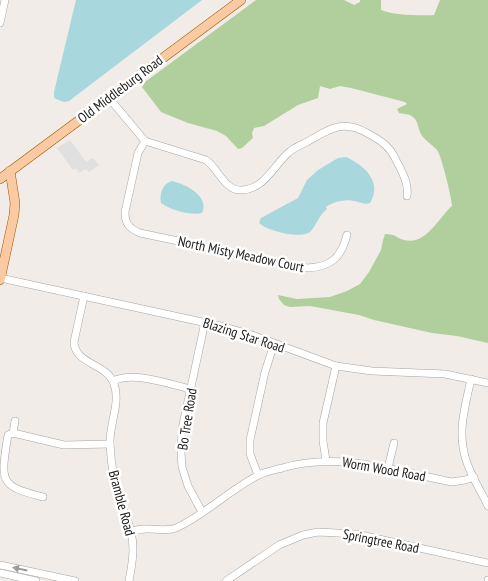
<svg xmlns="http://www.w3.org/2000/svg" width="488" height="581" font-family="'PT Sans Narrow',sans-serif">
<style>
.forest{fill:#b1cf9c}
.parking{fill:#e0e0e0}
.water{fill:#a8d7dd}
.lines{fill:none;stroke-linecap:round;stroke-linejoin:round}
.minor-casing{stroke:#a4a4a4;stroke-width:8}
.major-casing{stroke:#9a5702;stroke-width:10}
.minor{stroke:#fff;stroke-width:7}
.major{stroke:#fbcaa2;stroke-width:9}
.oneway{fill:#9b9b9b}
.labels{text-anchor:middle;stroke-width:5;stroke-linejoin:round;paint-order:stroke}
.street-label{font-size:14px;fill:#202020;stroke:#fff}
</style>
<rect width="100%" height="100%" fill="#f1ece7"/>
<path class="forest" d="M256,0H344L354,5L360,2V0H381V10C392,15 422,16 434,15L440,0H488V343L457,336L432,333L374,320L359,315L310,306L290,307L284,305L279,299L278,295L297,299L330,297L347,291L360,284L369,272L381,250L383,240L385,234C396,234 396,238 404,240C426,246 439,217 452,206C452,199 441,154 437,150C432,144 425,141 421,134C418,129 418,120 413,117C409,113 404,115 399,113L397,109L407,104L405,102L351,88L340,86L330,89L320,86L318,98L298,105L264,126L254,128L252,133L253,138L242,148L238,149L226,136L217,131L188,123L161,112L142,87L145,82Z"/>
<path class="parking" d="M70,140L86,162L93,158L99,165L89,172L86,169L79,173L76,168L73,170L57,148Z"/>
<g class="water">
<path d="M76,0H202L69,101L64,102L54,98V92Z"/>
<path d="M346,157C364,165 383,182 370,203C363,205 361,202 354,201C346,199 333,202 326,207L327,209C319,215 317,224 311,231C303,240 267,231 259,223L261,218L298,198L307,180L318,170L338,158Z"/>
<path d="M172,181C185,184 210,196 202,213C192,216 170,210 161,203C159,194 163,183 172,181Z"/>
</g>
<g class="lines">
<g class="minor-casing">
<g id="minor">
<path d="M0,23L5,0"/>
<path d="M109,98L145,141L206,160C219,169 224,191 242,190C264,189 273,167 288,153C293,148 301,145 307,142C329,129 343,119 367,133C380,140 390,146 396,160C402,172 409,183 407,196"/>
<path d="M145,141L138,153L125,212C125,224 129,228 140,233L307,268C331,267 341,258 347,235"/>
<path d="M0,278L225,327L255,336L336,366L372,371L445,374L488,383"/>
<path d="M84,296L74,342C75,365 107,363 114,384C121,403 109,424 110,444C111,464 114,484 121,503C124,513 129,522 131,532C135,548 132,565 129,581"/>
<path d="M471,379C465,407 457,432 466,460C471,476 481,491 488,506"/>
<path d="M113,381C135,371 168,384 191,389"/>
<path d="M13,433L64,445L110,444"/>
<path d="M13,433L8,435C0,483 0,486 43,497"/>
<path d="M13,433L15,421"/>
<path d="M326,460L323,441V423L336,366"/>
<path d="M388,468L394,443"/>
<path d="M258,475L250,454V440L265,372L274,344"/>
<path d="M202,512L188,486L182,467L181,453L182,429L205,322"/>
<path d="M131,532C145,525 162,533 176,528C205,515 228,491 257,476C264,472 274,470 282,468C339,451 395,471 452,482L465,480L474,477"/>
<path d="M0,565L75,581"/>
<path d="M0,573L36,581"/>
<path d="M226,581L279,545L303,535L318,532L356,534L488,563"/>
<path d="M488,581V580"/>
</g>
</g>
<g class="major-casing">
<g id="major">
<path d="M0,179L241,0"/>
<path d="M0,280L14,215L15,203L10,171"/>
</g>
</g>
<use href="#minor" class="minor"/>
<use href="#major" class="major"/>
</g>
<defs><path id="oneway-solid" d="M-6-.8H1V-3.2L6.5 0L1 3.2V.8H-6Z" transform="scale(1.25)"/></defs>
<use class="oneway" href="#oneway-solid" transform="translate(20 569) rotate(-168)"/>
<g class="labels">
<g class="street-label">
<text transform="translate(120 89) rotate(-37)" y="5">Old Middleburg Road</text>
<text transform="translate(241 254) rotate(12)" y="5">North Misty Meadow Court</text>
<text transform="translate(244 335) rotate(18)" y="5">Blazing Star Road</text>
<text transform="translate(187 419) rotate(-81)" y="5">Bo Tree Road</text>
<text transform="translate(384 469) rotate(10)" y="5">Worm Wood Road</text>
<text transform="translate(122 503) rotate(75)" y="5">Bramble Road</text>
<text transform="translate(381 541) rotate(11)" y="5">Springtree Road</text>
</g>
</g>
</svg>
